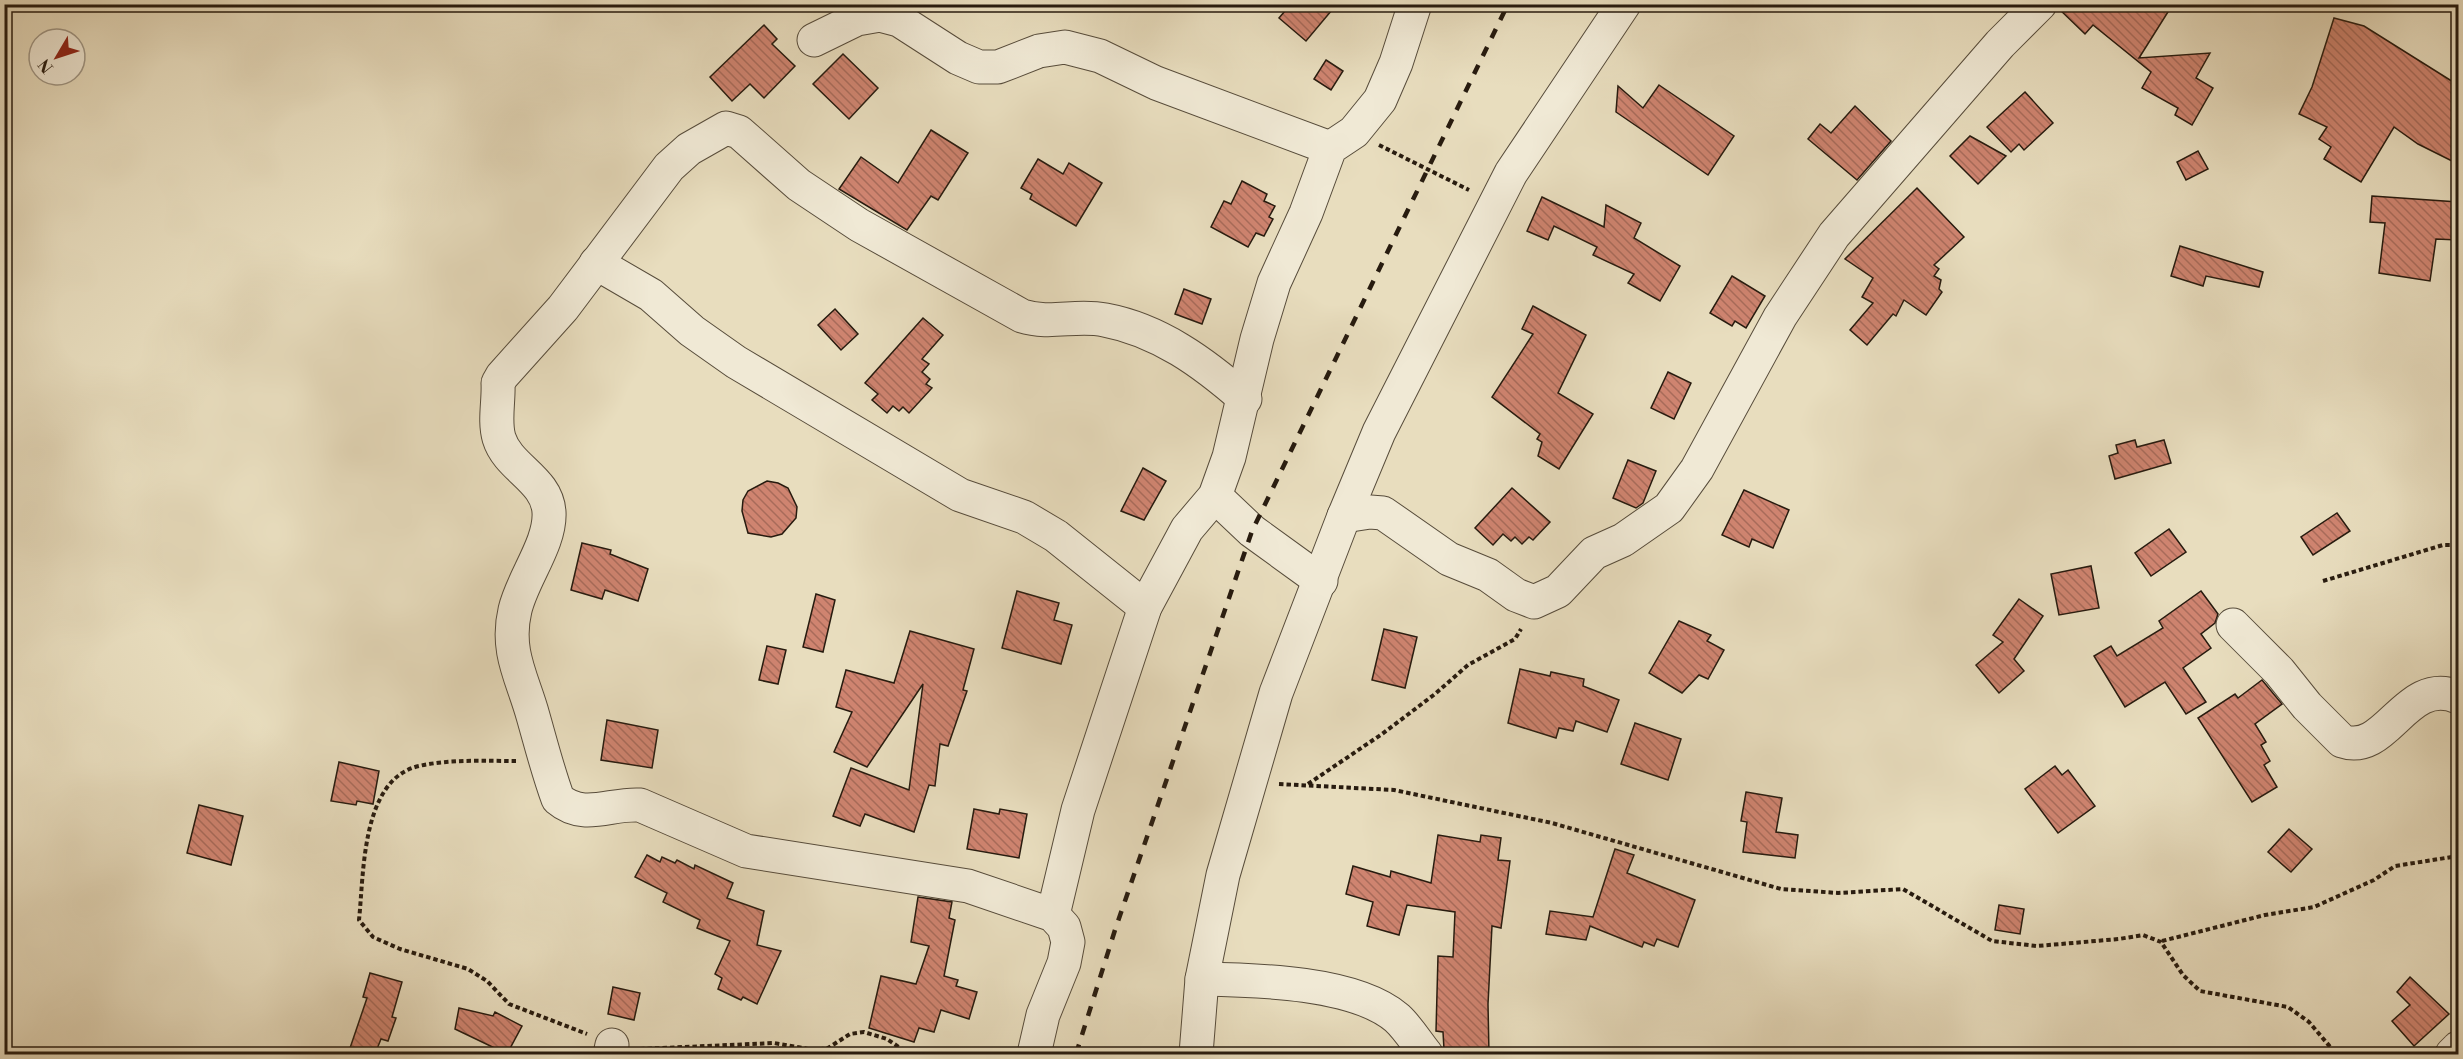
<svg xmlns="http://www.w3.org/2000/svg" width="2463" height="1059" font-family="'Libre Bodoni',serif">
<style>
.building{fill:url(#building-back-hatch);stroke:#271b0f;stroke-width:1.5}
.lines{fill:none;stroke-linecap:round;stroke-linejoin:round}
.minor-casing{stroke:#574c3b;stroke-width:35}
.path{stroke:#271b0f;stroke-width:4;stroke-dasharray:4.5 3;stroke-linecap:butt}
.minor{stroke:#f0e9d5;stroke-width:33}
.rail{stroke:#271b0f;stroke-width:4.5;stroke-dasharray:10 10;stroke-linecap:butt}
</style>
<defs>
<pattern id="building-back-hatch" width="6" height="6" patternUnits="userSpaceOnUse" patternTransform="scale(1.5)"><rect width="6" height="6" fill="#cf8470"/><path d="M-1 5l2 2M0 0l6 6M5-1l2 2" fill="none" stroke="#a86b5a"/></pattern>
</defs>
<rect width="100%" height="100%" fill="#e8ddbe"/>
<filter id="stains"><feTurbulence type="fractalNoise" baseFrequency=".00333" numOctaves="4"/><feColorMatrix values="0 0 0 0 .2 0 0 0 0 .09 0 0 0 0 .02 0 0 0 .5 -.17"/></filter>
<radialGradient id="worn" r=".72"><stop offset=".6" stop-color="#630" stop-opacity="0"/><stop offset="1" stop-color="#630" stop-opacity=".3"/></radialGradient>
<g class="building">
<path d="M1291,4H1337L1306,41L1279,18Z"/>
<path d="M2058,4H2173L2139,58L2210,53L2196,78L2213,88L2192,125L2175,115L2178,108L2142,88L2151,72L2093,25L2085,34L2058,8Z"/>
<path d="M2334,18L2364,26L2458,85V164L2418,144L2394,127L2361,182L2324,159L2331,147L2319,139L2327,127L2299,114L2312,87Z"/>
<path d="M764,25L777,39L772,44L795,66L764,98L750,84L732,101L710,77Z"/>
<path d="M843,54L878,88L849,119L813,84Z"/>
<path d="M1326,60L1343,71L1331,90L1314,79Z"/>
<path d="M1659,85L1734,136L1708,175L1616,112L1618,86L1643,108Z"/>
<path d="M2025,92L2053,123L2024,150L2019,144L2011,152L1987,127Z"/>
<path d="M1855,106L1891,141L1857,180L1808,139L1820,124L1831,133Z"/>
<path d="M931,130L968,153L938,200L931,196L907,230L839,189L861,157L898,183Z"/>
<path d="M1970,136L2006,156L1978,184L1950,156Z"/>
<path d="M2198,151L2208,169L2186,180L2177,162Z"/>
<path d="M1038,159L1063,174L1069,163L1102,183L1076,226L1030,199L1032,194L1021,188Z"/>
<path d="M1242,181L1267,194L1264,201L1275,206L1269,217L1273,219L1264,236L1256,233L1248,247L1211,227L1224,201L1231,204Z"/>
<path d="M1917,188L1964,237L1934,265L1939,269L1934,276L1941,280L1939,289L1942,292L1926,315L1904,300L1896,316L1893,314L1867,345L1850,330L1873,303L1862,297L1873,278L1845,259Z"/>
<path d="M2372,196L2458,202V240L2436,239L2430,281L2379,273L2385,223L2370,222Z"/>
<path d="M1542,197L1604,227L1606,205L1641,223L1634,238L1680,266L1660,301L1628,283L1634,274L1593,255L1597,247L1554,226L1548,240L1527,231Z"/>
<path d="M2180,246L2263,272L2259,287L2206,276L2203,286L2171,276Z"/>
<path d="M1732,276L1765,296L1746,328L1735,321L1732,326L1710,313Z"/>
<path d="M1184,289L1211,299L1202,324L1175,314Z"/>
<path d="M1533,306L1586,335L1558,393L1593,414L1559,469L1538,456L1542,442L1537,439L1540,434L1492,397L1533,334L1522,329Z"/>
<path d="M835,309L858,334L841,350L818,325Z"/>
<path d="M923,318L943,335L922,359L929,364L922,372L930,379L926,384L932,388L909,413L903,407L899,411L893,406L887,413L872,400L878,394L865,383Z"/>
<path d="M1668,372L1691,383L1674,419L1651,408Z"/>
<path d="M2135,440L2137,447L2164,440L2171,463L2115,479L2109,456L2118,453L2116,445Z"/>
<path d="M1628,460L1656,471L1643,503L1636,508L1613,498Z"/>
<path d="M1143,468L1166,481L1144,520L1121,511Z"/>
<path d="M767,481L778,483L788,488L797,507L796,518L782,534L771,537L748,533L742,511L743,500L748,491Z"/>
<path d="M1512,488L1550,522L1533,540L1529,537L1522,544L1515,537L1511,541L1503,534L1493,545L1475,528Z"/>
<path d="M1744,490L1789,510L1773,548L1752,539L1749,547L1722,535Z"/>
<path d="M2337,513L2350,531L2313,555L2301,537Z"/>
<path d="M2169,529L2186,552L2151,576L2135,553Z"/>
<path d="M582,543L611,550L610,554L648,569L638,601L605,590L602,599L571,590Z"/>
<path d="M2091,566L2099,608L2059,615L2051,574Z"/>
<path d="M1017,591L1059,603L1054,620L1072,625L1061,664L1002,648Z"/>
<path d="M2201,591L2218,614L2215,623L2201,634L2211,648L2183,668L2206,702L2186,714L2165,682L2125,707L2094,656L2111,646L2117,656L2163,628L2159,621Z"/>
<path d="M816,594L835,600L823,652L803,647Z"/>
<path d="M2019,599L2043,616L2014,659L2024,671L1999,693L1976,665L2003,642L1993,635Z"/>
<path d="M1679,621L1711,635L1707,641L1724,650L1708,679L1699,675L1682,693L1649,673Z"/>
<path d="M1384,629L1417,637L1405,688L1372,680Z"/>
<path d="M910,631L974,649L963,690L967,691L948,746L940,744L935,786L929,785L914,832L865,814L860,826L833,816L851,768L909,790L923,684L867,767L834,752L852,712L836,707L846,670L894,683Z"/>
<path d="M767,646L786,650L778,684L759,680Z"/>
<path d="M1520,669L1550,676L1551,672L1584,679L1583,686L1619,700L1607,732L1576,721L1573,731L1559,728L1556,738L1508,723Z"/>
<path d="M2262,680L2282,704L2255,724L2266,742L2261,745L2270,761L2264,765L2277,787L2252,802L2198,718L2235,694L2238,698Z"/>
<path d="M607,720L658,730L652,768L601,760Z"/>
<path d="M1635,723L1681,739L1668,780L1621,764Z"/>
<path d="M339,762L379,771L373,804L357,801L356,805L331,801Z"/>
<path d="M2055,766L2062,775L2068,770L2095,806L2058,833L2025,789Z"/>
<path d="M1746,792L1782,798L1776,832L1798,835L1795,858L1743,852L1747,822L1741,821Z"/>
<path d="M199,805L243,816L231,865L187,853Z"/>
<path d="M974,809L999,814L1000,809L1027,814L1019,858L967,849Z"/>
<path d="M2289,829L2312,849L2291,872L2268,852Z"/>
<path d="M1438,835L1480,842L1481,835L1501,838L1498,860L1510,861L1501,928L1492,926L1488,1004L1489,1054H1453L1452,1049H1444L1443,1032L1436,1031L1438,956L1453,957L1455,912L1407,905L1399,935L1367,926L1373,902L1346,894L1353,866L1390,877L1391,871L1431,883Z"/>
<path d="M1615,849L1634,855L1627,873L1695,900L1678,947L1657,939L1654,946L1644,942L1642,947L1590,926L1586,940L1546,934L1550,911L1593,917Z"/>
<path d="M647,855L660,862L662,857L675,863L677,860L694,869L695,865L733,883L727,898L764,911L757,945L781,951L757,1004L743,997L741,1000L718,989L722,978L715,974L730,941L697,928L700,920L663,902L667,893L635,877Z"/>
<path d="M918,897L952,902L949,918L955,920L944,976L958,980L956,986L977,992L969,1019L941,1010L934,1032L919,1028L914,1042L869,1028L881,976L916,984L929,946L911,942Z"/>
<path d="M1999,905L2024,909L2020,934L1995,930Z"/>
<path d="M370,973L402,982L392,1017L396,1018L388,1041L381,1039L375,1054H348L367,998L363,997Z"/>
<path d="M2410,977L2449,1014L2414,1046L2392,1021L2410,1005L2397,992Z"/>
<path d="M613,987L640,993L634,1020L608,1014Z"/>
<path d="M459,1008L493,1016L495,1012L522,1026L507,1054L455,1029Z"/>
</g>
<g class="lines">
<g class="minor-casing">
<g id="minor">
<path d="M814,40L857,19L880,15L899,20L958,58L979,67H998L1039,51L1065,47L1100,56L1156,83L1330,148"/>
<path d="M596,263L651,295L692,331L736,362L960,495L1024,517L1056,536L1145,607"/>
<path d="M1215,496L1252,531L1321,581"/>
<path d="M1344,516L1370,512L1383,513L1449,559L1488,575L1516,595L1534,602L1558,591L1594,553L1623,540L1669,508L1697,469L1780,317L1834,235L2000,44L2040,4"/>
<path d="M2233,625L2279,671L2307,706L2342,741C2388,757 2405,675 2458,697"/>
<path d="M1053,915L1078,810L1145,607L1187,529L1215,496L1229,457L1257,339L1274,283L1306,213L1330,148L1354,132L1380,100L1396,63L1415,4"/>
<path d="M1202,979C1257,980 1355,982 1397,1018C1408,1028 1417,1043 1426,1054"/>
<path d="M610,1054L612,1045"/>
<path d="M1034,1054L1043,1015L1064,963L1068,942L1064,927L1053,915L968,886L746,851L640,805C610,803 584,821 558,799C548,772 541,744 533,716C523,679 505,652 515,610C522,579 551,543 549,512C547,479 508,468 499,438C494,421 499,401 498,383L502,376L563,308L669,167L689,149L726,128L739,132L799,185L859,225L1022,316C1051,325 1076,314 1105,320C1159,330 1204,363 1245,399"/>
<path d="M1196,1054L1202,979L1223,875L1276,693L1344,516L1379,432L1511,173L1624,4"/>
<path d="M2452,1054L2458,1048"/>
</g>
</g>
<g class="path">
<path d="M1379,145L1469,190"/>
<path d="M2323,581L2443,545H2458"/>
<path d="M516,761C485,761 450,759 419,766C361,779 364,874 359,920L373,937L400,949L468,969L487,981L509,1004L587,1034"/>
<path d="M1279,784L1394,790L1552,823L1781,889L1838,893L1903,889L1992,941L2037,946L2119,939L2143,935L2161,942L2183,975L2200,991L2288,1007L2309,1022L2332,1049L2344,1054"/>
<path d="M1308,784L1382,734L1435,694L1468,665L1515,639L1521,629"/>
<path d="M2162,941L2265,915L2314,907L2374,880L2395,866L2458,856"/>
<path d="M640,1049L774,1043L814,1050L828,1048L850,1034L864,1032L887,1039L909,1054"/>
</g>
<use href="#minor" class="minor"/>
<path class="rail" d="M1076,1054L1115,930L1252,531L1508,4"/>
</g>
<rect width="2463" height="1059" fill="none" stroke="#e8ddbe" stroke-width="24"/>
<rect x="6" y="6" width="2451" height="1047" fill="none" stroke="#271b0f" stroke-width="3"/>
<rect x="12" y="12" width="2439" height="1035" fill="none" stroke="#271b0f" stroke-width="1.5"/>
<g transform="translate(57 57) rotate(231)"><circle r="28" fill="#f0e9d5" stroke="#a09786" stroke-width="1.5"/>
<path d="M0-4.5L10 22L0 15L-10 22Z" fill="#8f2418"/>
<text y="-9" font-size="16" font-weight="bold" text-anchor="middle" fill="#271b0f">N</text>
</g>
<rect width="100%" height="100%" filter="url(#stains)"/>
<rect width="100%" height="100%" fill="url(#worn)"/>
</svg>
